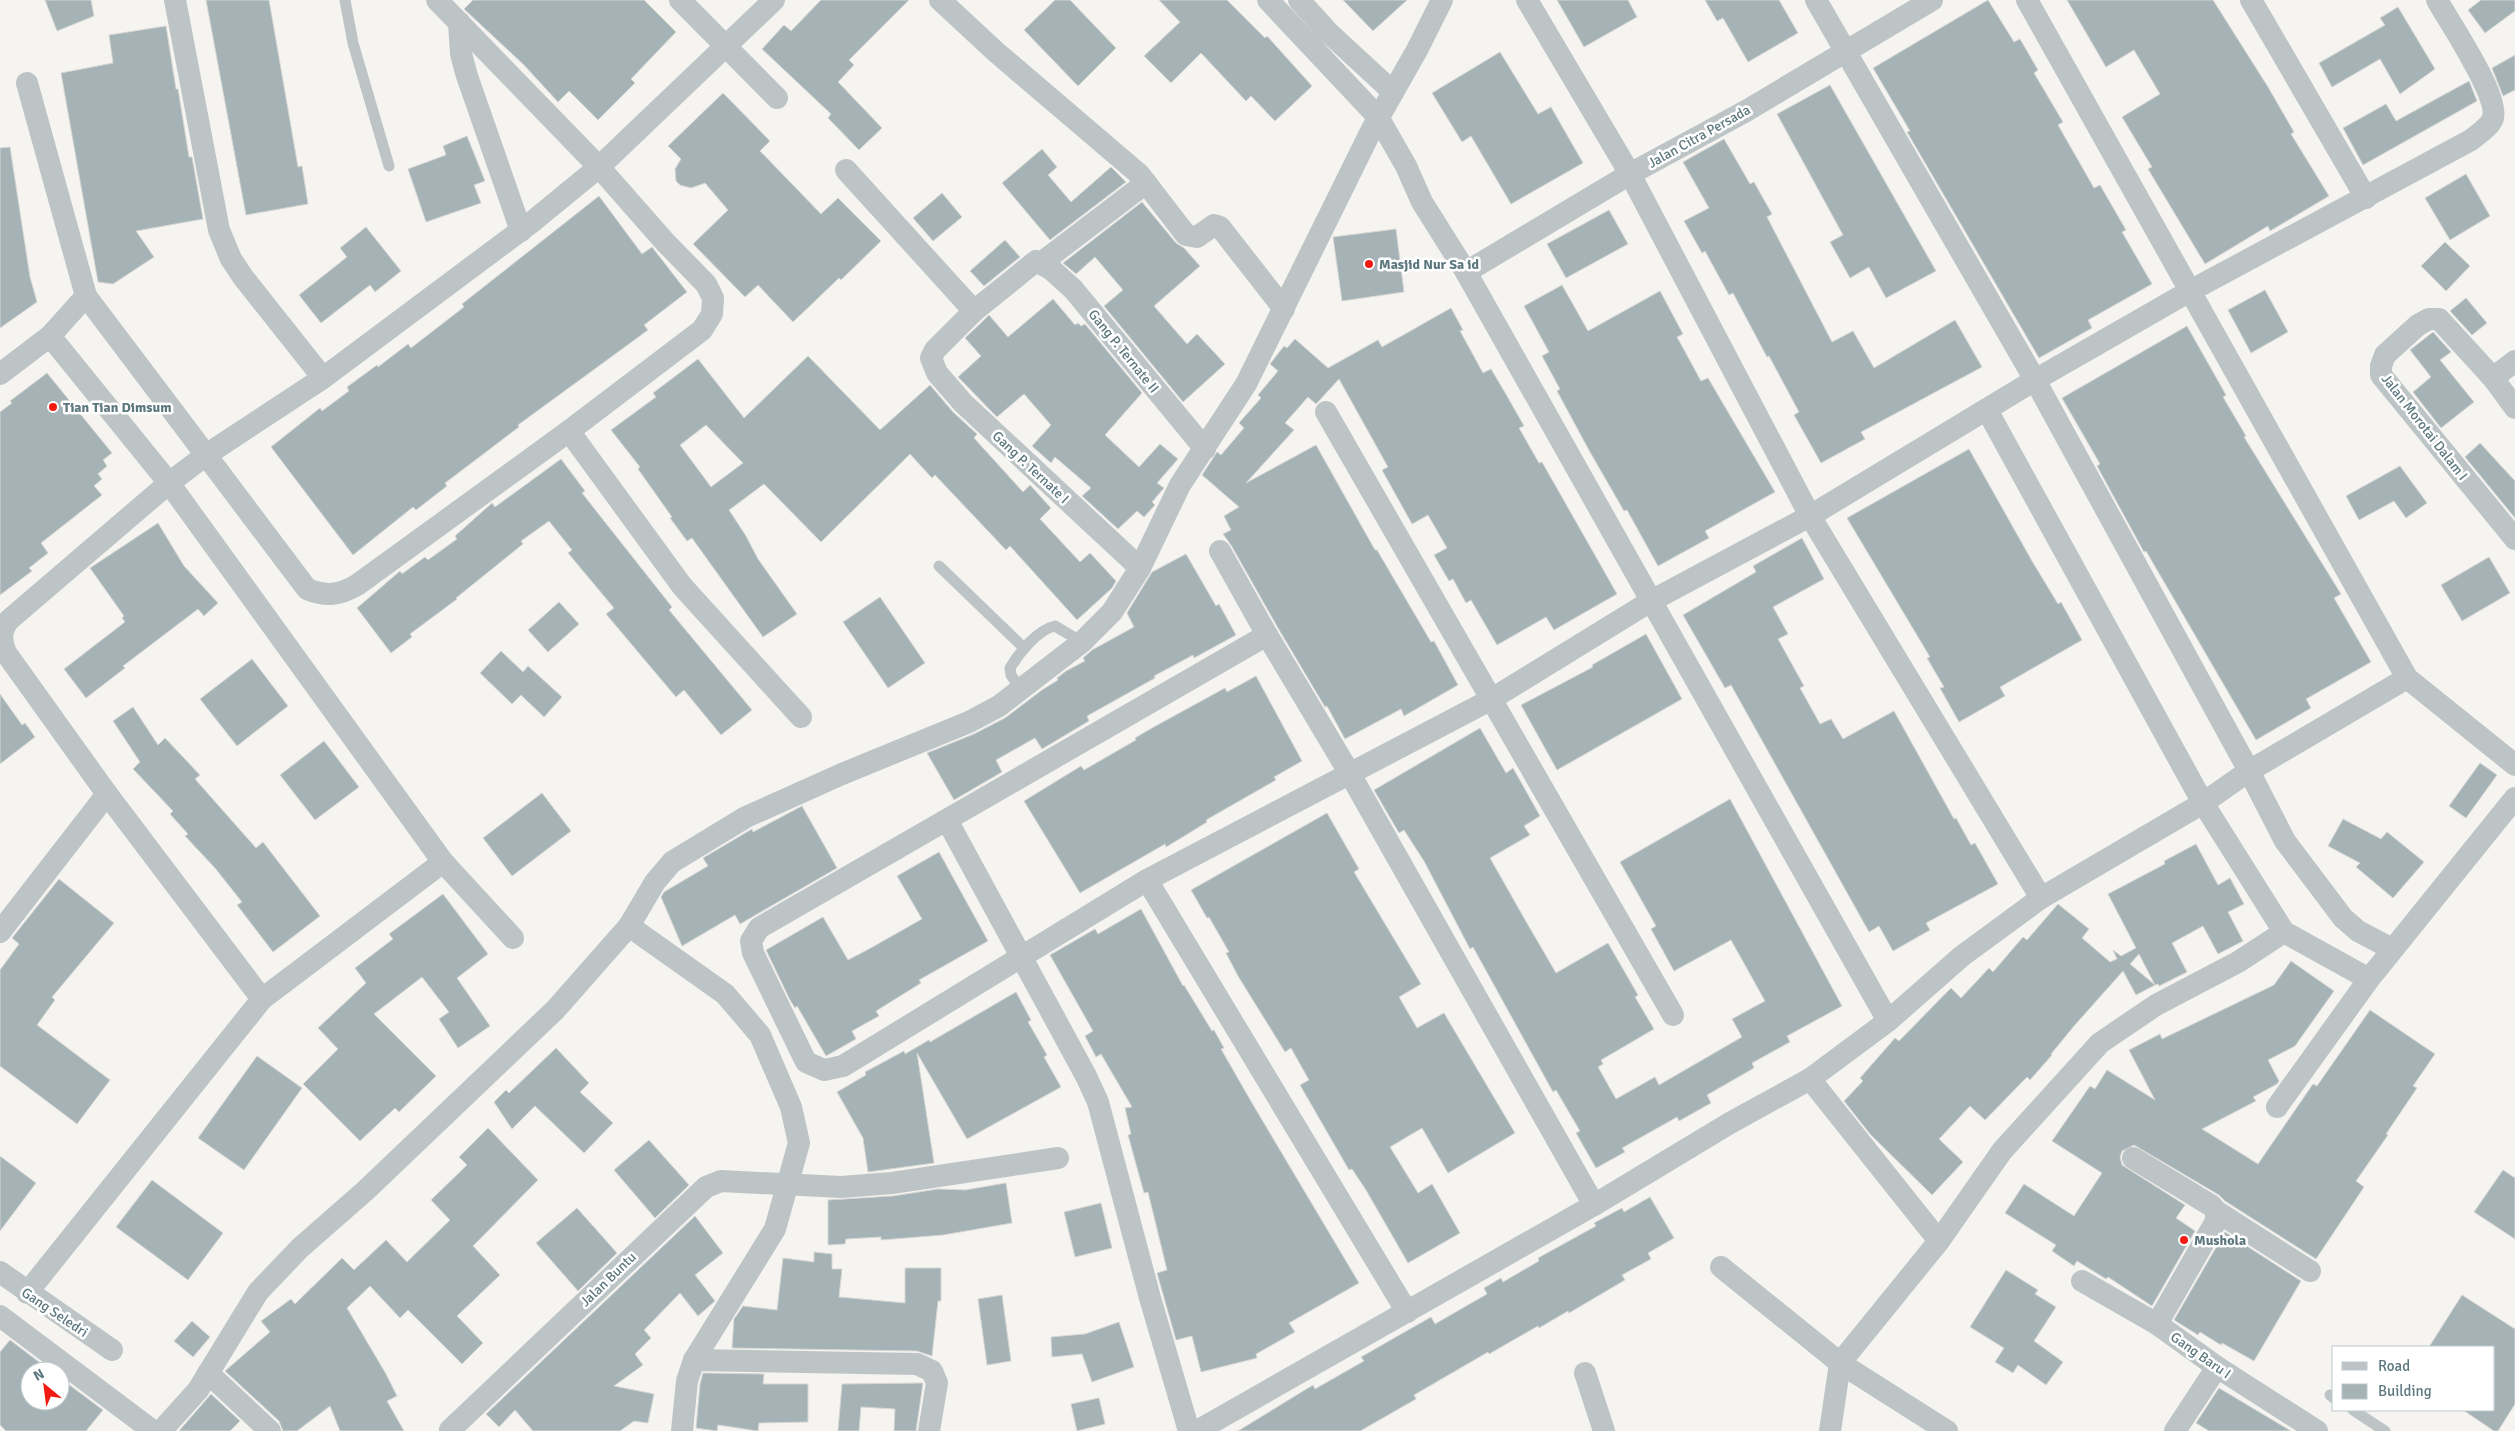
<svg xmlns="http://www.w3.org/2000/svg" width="2515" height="1431" font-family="Signika,sans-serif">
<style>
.building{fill:#a5b3b6;stroke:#d6d6d3;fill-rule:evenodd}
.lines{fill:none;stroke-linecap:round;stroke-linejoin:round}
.service{stroke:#bdc4c6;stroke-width:11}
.minor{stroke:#bdc4c6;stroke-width:22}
.poi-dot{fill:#f31a12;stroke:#fff;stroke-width:2}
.labels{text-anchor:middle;stroke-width:5;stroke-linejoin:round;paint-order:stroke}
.street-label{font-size:14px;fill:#5d777f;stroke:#fff}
.poi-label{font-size:14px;font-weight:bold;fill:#5d777f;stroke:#fff;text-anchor:start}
</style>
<rect width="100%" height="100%" fill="#f5f4f0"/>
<g class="building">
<path d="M45,0H91L94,16L57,31Z"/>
<path d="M206,0H269L298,167L302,166L308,204L246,215Z"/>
<path d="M473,0H644L676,32L631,79L635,83L598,120L569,91L558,102L524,65L464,9Z"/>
<path d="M821,0H909L849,60L854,65L838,82L882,128L859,150L828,118L831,114L762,49L784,25L791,31Z"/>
<path d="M1055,0H1070L1116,48L1078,86L1024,30Z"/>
<path d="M1159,0H1227L1265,38L1267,36L1312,86L1275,121L1251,96L1246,101L1201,53L1171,83L1144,56L1180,22Z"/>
<path d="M1343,0H1407L1373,31Z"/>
<path d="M1557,0H1628L1637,17L1584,47Z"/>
<path d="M1705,0H1779L1798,33L1748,62L1723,18L1717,21Z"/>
<path d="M1988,0L2014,42L2020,39L2038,70L2034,73L2063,122L2058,125L2094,188L2100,185L2126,230L2122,232L2152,284L2088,320L2092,328L2039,358L1907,132L1910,131L1873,68Z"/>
<path d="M2067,0H2213L2268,87L2294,132L2291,134L2329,196L2270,231L2268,226L2205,264L2148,169L2152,167L2122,117L2160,94L2134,50L2106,67Z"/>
<path d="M2481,0H2515V11L2485,33L2468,10Z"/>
<path d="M2398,7L2435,69L2400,94L2380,59L2332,87L2319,63L2385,25L2380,18Z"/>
<path d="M166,26L176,89H178L189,157H192L203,219L136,231L154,257L113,284L98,282L61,73L113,63L109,35Z"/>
<path d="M1500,52L1538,114L1551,107L1583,163L1511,204L1471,136L1462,142L1432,93Z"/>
<path d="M2515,55V90L2503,96L2492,68Z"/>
<path d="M2469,81L2477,101L2363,165L2343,128L2386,104L2396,121Z"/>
<path d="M1830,85L1936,271L1886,298L1869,267L1850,278L1830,242L1843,235L1777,114Z"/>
<path d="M723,93L770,141L760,151L821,214L838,198L881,241L841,280L839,278L793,322L758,285L745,297L693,244L728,210L705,183L691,188L680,185L676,181L675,169L681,159L668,146Z"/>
<path d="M467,136L485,181L474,185L481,203L426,222L408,169L446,155L443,146Z"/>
<path d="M1724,139L1750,184L1754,182L1772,214L1767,217L1832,342L1853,331L1874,368L1955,320L1982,367L1861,432L1865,439L1821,463L1794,415L1799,412L1769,356L1767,357L1733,293L1729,295L1705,251L1702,253L1684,221L1709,208L1683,162Z"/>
<path d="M10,147L30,277L37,302L0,328V148Z"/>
<path d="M1042,149L1057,167L1048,175L1071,202L1111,167L1126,182L1050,240L1002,183Z"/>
<path d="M2466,174L2490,216L2450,240L2425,198Z"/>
<path d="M942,193L962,217L933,241L913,218Z"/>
<path d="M599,196L642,254L652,247L687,292L644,325L648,330L518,425L519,427L445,483L447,486L416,510L413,507L353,555L271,447L320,408L322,411L349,391L347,387L377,365L378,367L408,344L411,348L464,307L462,304Z"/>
<path d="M1142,202L1176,243L1184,248L1200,266L1154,306L1187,344L1197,334L1225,364L1183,402L1104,306L1123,290L1095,257L1076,274L1063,263Z"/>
<path d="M1609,210L1628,244L1566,278L1547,244Z"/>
<path d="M366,227L401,271L375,292L370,285L321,323L299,295L347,257L340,248Z"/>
<path d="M1396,229L1404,292L1342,301L1333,237Z"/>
<path d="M1005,240L1020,257L984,286L970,271Z"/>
<path d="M2445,242L2470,266L2446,291L2421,266Z"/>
<path d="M1562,285L1588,331L1660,291L1683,334L1677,337L1701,381L1708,378L1775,492L1705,531L1709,538L1658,566L1627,510L1624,511L1590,452L1557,391L1560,389L1542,356L1549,352L1524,306Z"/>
<path d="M2265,290L2288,332L2251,353L2228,310Z"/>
<path d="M2466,298L2487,323L2472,335L2450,311Z"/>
<path d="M1053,299L1075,325L1078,323L1081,326L1085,324L1142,393L1105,435L1139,467L1160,444L1178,459L1157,483L1164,488L1152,502L1155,505L1144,517L1137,511L1118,529L1082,496L1091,488L1055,457L1051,463L1032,446L1051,425L1024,394L997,417L958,377L981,356L965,338L983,321L989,315L1008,337Z"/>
<path d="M1451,308L1463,330L1460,331L1483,373L1491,369L1507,396L1524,426L1519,428L1539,463L1542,462L1617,594L1554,630L1546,617L1497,645L1471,600L1466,603L1453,579L1449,581L1434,555L1447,548L1428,515L1412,524L1382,470L1388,467L1339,379L1316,404L1308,397L1285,423L1294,430L1246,483L1316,445L1375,550H1377L1431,642L1434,641L1458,685L1404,716L1401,709L1345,739L1327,706L1325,707L1278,628L1231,545L1223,534L1231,530L1224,516L1239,507L1202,475L1217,452L1221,455L1244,428L1239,423L1261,398L1258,395L1278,371L1270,364L1284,346L1287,348L1295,339L1328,368L1378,340L1382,347Z"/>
<path d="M2187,326L2226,395L2223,397L2246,436L2244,437L2341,594L2334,598L2371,662L2306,699L2311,708L2256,740L2146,551L2144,552L2097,466L2100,464L2062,398Z"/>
<path d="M2433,332L2451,352L2440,360L2474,402L2441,428L2413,392L2431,377L2410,350Z"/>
<path d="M808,356L880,430L930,385L953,412L977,434L974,438L1023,492L1030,485L1051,508L1040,519L1080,562L1090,553L1116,581L1112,588L1077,620L1010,546L1006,550L935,475L932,478L910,454L821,542L764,484L729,510L746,536L758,559L797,614L763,637L692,538L687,541L670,518L672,517L638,469L640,467L611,430L656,397L653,393L698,359L744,418ZM706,425L743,463L711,487L680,445Z"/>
<path d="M47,373L112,453L103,460L107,466L98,474L102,479L94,486L102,495L41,543L48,553L29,568L32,571L0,595V412L12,403L10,401Z"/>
<path d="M2480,443L2515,481V518L2465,457Z"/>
<path d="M1969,449L2032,561L2058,604L2061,602L2082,640L2000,687L2005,696L1959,722L1940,688L1944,687L1927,658L1930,657L1847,518Z"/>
<path d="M561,459L585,491L582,493L672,607L669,610L752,710L721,735L684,690L676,697L606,614L614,608L568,553L572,550L549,521L521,541L523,544L456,598L457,599L410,634L412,637L391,653L357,608L400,571L402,574L425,557L428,560L457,539L455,536L492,503L495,507Z"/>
<path d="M2400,466L2427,503L2406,518L2394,501L2359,520L2346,496Z"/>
<path d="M158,523L184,566L218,603L204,616L198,609L123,666L125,668L86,698L64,669L125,622L122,618L124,616L90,568Z"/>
<path d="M1802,538L1824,579L1773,607L1788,634L1778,639L1804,686L1800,688L1820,724L1831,719L1843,739L1894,711L1954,819L1956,818L1971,845L1975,843L1998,884L1926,923L1930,930L1893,951L1879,926L1869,932L1731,685L1725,688L1683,615L1756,572L1753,566Z"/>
<path d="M1186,554L1216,606L1219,604L1236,635L1194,658L1193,655L1154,676L1155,678L1087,716L1089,721L1042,749L1035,738L996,760L1002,772L954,800L927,753L974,734L1005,718L1042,690L1058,680L1057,678L1066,671L1085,661L1083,658L1092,650L1134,627L1127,613L1152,572Z"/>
<path d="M2489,557L2510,593L2462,621L2441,585Z"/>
<path d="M880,597L925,663L888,688L843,622Z"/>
<path d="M559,602L579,624L548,652L528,630Z"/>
<path d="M1646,634L1682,699L1557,770L1521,705L1593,667L1592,665Z"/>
<path d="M501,651L523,672L528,666L562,697L544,717L521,695L512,704L480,673Z"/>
<path d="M252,659L288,706L237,746L200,699Z"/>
<path d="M1256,676L1302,761L1274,777L1276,780L1206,820L1207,822L1186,835L1166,847L1165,844L1080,893L1024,801L1081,766L1084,770L1136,740L1135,738L1152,728L1225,688L1227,692Z"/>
<path d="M0,694L22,725L25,723L35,737L0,764Z"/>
<path d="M133,707L158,745L165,738L200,775L195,779L256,848L263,842L320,916L273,952L237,905L242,902L215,868L185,836L188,834L170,814L173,811L133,769L140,762L113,721Z"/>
<path d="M1480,728L1506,773L1513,768L1540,816L1524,826L1530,835L1490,858L1524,918L1556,973L1608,943L1638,995L1635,997L1654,1029L1601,1060L1603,1064L1598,1067L1616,1099L1655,1077L1659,1085L1742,1037L1732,1019L1765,1001L1731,940L1674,971L1651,929L1656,926L1620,862L1730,799L1842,1006L1787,1036L1790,1042L1752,1063L1754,1068L1707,1095L1711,1103L1679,1121L1677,1117L1622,1148L1625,1152L1596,1168L1576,1133L1580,1131L1556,1090L1553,1092L1473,947L1470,949L1424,861L1404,830L1399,833L1374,790Z"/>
<path d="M324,741L359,787L315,820L280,775Z"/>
<path d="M2480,763L2497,775L2466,818L2449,806Z"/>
<path d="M542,793L571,831L512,876L483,838Z"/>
<path d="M802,806L837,868L740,924L735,915L682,946L661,897L664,892L708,866L703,858L752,829L753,832Z"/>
<path d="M1327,813L1359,869L1354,872L1421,984L1399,997L1417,1028L1444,1013L1515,1133L1448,1173L1422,1128L1390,1147L1418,1193L1432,1184L1460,1233L1408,1263L1366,1190L1352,1169L1349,1170L1300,1085L1309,1080L1291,1048L1285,1052L1238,976L1226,953L1229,952L1209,917L1207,918L1191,890Z"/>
<path d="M2343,819L2381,839L2387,832L2424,862L2393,898L2356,867L2360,863L2328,846Z"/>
<path d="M2196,844L2218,885L2230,878L2244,904L2228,912L2243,941L2218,954L2203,926L2172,943L2187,972L2159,986L2158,984L2155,985L2139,954L2130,964L2155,985L2136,995L2123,971L2074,1026L2051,1054L2052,1055L2030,1080L2027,1077L1985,1120L1970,1106L1939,1139L1963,1162L1932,1195L1870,1134L1844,1101L1863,1081L1860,1078L1895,1038L1899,1041L1951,988L1961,998L1989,968L1993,972L2023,937L2027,940L2058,904L2089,929L2082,938L2110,962L2117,959L2113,950L2121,956L2136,948L2108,894L2165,864L2164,861Z"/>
<path d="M939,852L988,941L919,980L921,983L876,1011L879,1016L852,1031L856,1039L826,1056L797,1006L795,1008L790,1000L766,950L823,917L848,960L869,949L922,919L897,876Z"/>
<path d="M59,879L114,923L52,997L55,1000L37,1025L110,1080L77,1124L0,1066V970L19,944L12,938Z"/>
<path d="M443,894L488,954L457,978L490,1026L458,1048L439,1019L449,1012L422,977L374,1014L436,1076L399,1112L395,1108L360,1141L303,1084L338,1049L318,1028L366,983L355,968L393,939L389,934Z"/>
<path d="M1141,909L1183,986L1184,985L1212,1031L1214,1030L1224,1048L1221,1049L1252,1103L1359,1283L1289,1323L1295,1332L1256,1354L1257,1358L1201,1372L1192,1336L1176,1340L1157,1273L1167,1270L1148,1192L1144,1193L1128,1135L1131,1134L1125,1108L1132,1107L1101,1054L1096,1057L1085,1036L1093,1031L1050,955L1095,929L1098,934Z"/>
<path d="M2291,961L2334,991L2295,1046L2268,1060L2279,1081L2277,1084L2253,1097L2256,1101L2202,1129L2258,1164L2313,1084L2317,1086L2370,1010L2435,1054L2413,1086L2417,1088L2386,1134L2388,1135L2356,1181L2364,1187L2316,1259L2225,1201L2219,1195L2134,1145L2122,1151L2120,1157L2122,1165L2185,1205L2176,1218L2195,1231L2152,1306L2108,1277L2106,1279L2077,1261L2074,1266L2052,1251L2056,1245L2005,1213L2024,1184L2074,1216L2102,1173L2052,1141L2090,1086L2095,1089L2107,1070L2155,1100L2129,1050L2160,1034L2162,1039L2274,985Z"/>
<path d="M1016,992L1031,1020L1028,1022L1047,1055L1044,1057L1061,1087L967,1139L917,1053L934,1163L868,1172L863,1138L837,1092L866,1075L865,1072L904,1051L905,1054L929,1040L930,1042Z"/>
<path d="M556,1048L589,1083L580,1092L613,1123L584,1153L535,1106L512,1129L494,1102L506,1090L509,1093Z"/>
<path d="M257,1056L302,1088L244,1170L198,1138Z"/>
<path d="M488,1128L538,1180L473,1246L500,1275L457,1316L483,1343L462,1364L408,1310L400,1318L370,1286L347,1308L386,1374L397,1396L387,1401L404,1431H340L330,1406L297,1431H283L279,1421L225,1371L270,1332L261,1321L291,1299L295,1304L342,1258L354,1270L386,1240L407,1262L450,1220L431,1200L467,1165L459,1157Z"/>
<path d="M649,1140L689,1185L655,1218L614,1170Z"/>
<path d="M0,1156L36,1183L0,1231Z"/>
<path d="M2503,1170L2515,1178V1239L2474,1212Z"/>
<path d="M152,1180L223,1233L188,1280L116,1227Z"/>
<path d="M1006,1183L1012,1223L943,1235L881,1240V1237L846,1239L845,1244L828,1245V1200L893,1196L938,1189L965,1190Z"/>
<path d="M1650,1197L1674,1238L1648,1253L1651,1259L1622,1275L1625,1280L1569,1313L1568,1311L1539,1328L1538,1326L1489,1354L1488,1352L1414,1395L1416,1399L1360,1431H1238L1313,1385L1315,1389L1364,1361L1361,1357L1431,1317L1435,1324L1487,1294L1484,1288L1501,1278L1503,1282L1539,1261L1538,1258L1596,1226L1594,1223L1622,1208L1624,1212Z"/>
<path d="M1101,1203L1112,1248L1075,1257L1064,1212Z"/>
<path d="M577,1208L617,1253L578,1291L536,1243Z"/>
<path d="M695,1216L723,1253L695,1275L715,1301L698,1316L680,1293L644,1330L651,1338L635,1354L643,1365L614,1386L654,1394L648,1423L634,1421L620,1431H533L515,1410L499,1427L486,1414Z"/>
<path d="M2225,1232L2301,1281L2254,1361L2222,1343L2221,1345L2200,1332L2198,1335L2174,1320Z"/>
<path d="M814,1252L832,1254V1269H842L839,1297L905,1303V1268H941V1301H938L932,1356L917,1351L732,1348L734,1319L743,1306L777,1310L783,1258L814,1262Z"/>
<path d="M2006,1270L2038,1290L2035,1294L2056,1307L2034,1341L2063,1362L2046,1385L2018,1365L2013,1373L1995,1362L2004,1348L1970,1327Z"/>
<path d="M1002,1295L1011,1361L987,1365L978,1299Z"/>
<path d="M2462,1295L2515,1329V1404L2498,1431H2494L2463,1410H2494V1347H2429Z"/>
<path d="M192,1321L210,1337L193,1357L174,1341Z"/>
<path d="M1119,1322L1134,1367L1092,1382L1082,1354L1052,1357L1051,1337L1085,1334Z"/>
<path d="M10,1340L51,1371H30V1401H60V1378L103,1410L86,1431H6L0,1425V1352Z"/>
<path d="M703,1373L764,1374L763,1384H808V1422L759,1423L758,1431L718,1425L717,1431L696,1428L700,1384Z"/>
<path d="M923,1383L916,1431H894L895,1409L861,1407L859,1431H838L842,1384Z"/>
<path d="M2219,1388L2291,1431H2209L2196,1423Z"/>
<path d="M211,1394L240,1421L230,1431H179Z"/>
<path d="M1099,1398L1105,1424L1077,1431L1071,1404Z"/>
</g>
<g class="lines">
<g class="service">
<path d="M345,0L353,43L389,166"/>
<path d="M939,566L1024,648"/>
<path d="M1021,690L1011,675L1010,668C1019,653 1037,630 1055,626L1082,642"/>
<path d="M2330,1395L2334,1398"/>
<path d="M2353,1410L2385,1431"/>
</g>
<g class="minor">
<path d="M175,0L219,230L231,259L243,277L323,378"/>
<path d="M680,0L777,98"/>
<path d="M940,0L996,52L1139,174L1146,183"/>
<path d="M1268,0L1378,117L1406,166L1422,202L1466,272L1888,1021"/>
<path d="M1299,0L1328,32L1393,92"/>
<path d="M1527,0L1630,174L1810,516L2041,898"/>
<path d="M1816,0L2035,380L2249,771L2285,841L2343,918L2358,931L2392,949"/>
<path d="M2027,0L2407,678L2515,765"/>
<path d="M2251,0L2366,198"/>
<path d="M459,22L461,54L467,76L521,231"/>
<path d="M27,83L86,296L50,336L169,483L443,862L513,938"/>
<path d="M846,170L974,311L1036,261L1052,270L1073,289L1205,449"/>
<path d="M1041,263L1146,183L1186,235L1197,237L1214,225L1220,227L1284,309"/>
<path d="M1466,272L1630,174L1746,111L1932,0"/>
<path d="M86,296L307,589C326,597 340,595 357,585L569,431L702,330L712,314L713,298L706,284L665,242L599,167L437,0"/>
<path d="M974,311L935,350L931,358L937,373L963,403L1140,568"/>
<path d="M0,374L50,336"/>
<path d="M2493,378L2515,361"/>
<path d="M2515,408L2493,378L2439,319H2429L2418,325L2385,355L2381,366V375L2515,539"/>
<path d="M1987,410L2203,803L2284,932L2369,979"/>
<path d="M1326,412L1673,1015"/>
<path d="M569,431L682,586L801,717"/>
<path d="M1220,551L1267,635L1350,774L1594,1205"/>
<path d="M1267,635L759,928L751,941L753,953L806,1062L824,1070L843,1066L1147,880L1490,700L1651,601L1810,516L2035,380L2190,291L2471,140C2478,134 2490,127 2493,118C2499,95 2450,23 2437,0"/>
<path d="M947,820L1086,1076L1098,1102L1150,1298L1189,1431"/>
<path d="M1147,880L1407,1312"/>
<path d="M629,926L725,994L760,1035L791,1107L799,1143L775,1229L694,1360L687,1381L682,1431"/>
<path d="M0,932L107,794"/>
<path d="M262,999L107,794L6,653C1,639 0,632 9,620L169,483L206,455L323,378L532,222L599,167L774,0"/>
<path d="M1810,1079L1939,1241"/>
<path d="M2277,1107L2369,979L2515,798"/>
<path d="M2133,1158L2212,1206L2216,1211L2310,1271"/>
<path d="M1721,1267L1840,1363L1947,1431"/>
<path d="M0,1272L112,1350"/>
<path d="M2082,1281L2157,1324L2217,1367L2317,1431"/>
<path d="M27,1293L262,999L443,862"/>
<path d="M0,1316L153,1431"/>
<path d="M2157,1324L2216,1221V1211"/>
<path d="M694,1360L917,1364L932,1371L937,1383L929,1431"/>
<path d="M208,1373L270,1431"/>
<path d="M1585,1373L1604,1431"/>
<path d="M450,1430L706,1187L721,1181L841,1187L892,1183L1058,1158"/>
<path d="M161,1431L198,1390L258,1292L300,1248L365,1191L556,1009L629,926L655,882L672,862L746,817L842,774L969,722L999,706L1082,642L1112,612L1140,568L1180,485L1246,384L1371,131L1417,50L1442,0"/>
<path d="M1197,1431L1594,1205L1730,1123L1810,1079L1888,1021L1962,956L2041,898L2203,803L2249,771L2407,678"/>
<path d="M1830,1431L1840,1363L1939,1241L2002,1151L2100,1043L2156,1005L2238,962L2284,932"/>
<path d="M2175,1431L2217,1367"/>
</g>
</g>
<g class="poi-dot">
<circle cx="1369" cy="264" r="5"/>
<circle cx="53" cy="407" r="5"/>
<circle cx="2184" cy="1240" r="5"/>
</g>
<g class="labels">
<g class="street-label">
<text transform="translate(1699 136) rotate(-29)" y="5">Jalan Citra Persada</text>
<text transform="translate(1124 351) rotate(51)" y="5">Gang P. Ternate II</text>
<text transform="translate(2425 427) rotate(52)" y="5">Jalan Morotai Dalam I</text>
<text transform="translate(1031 467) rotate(43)" y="5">Gang P. Ternate I</text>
<text transform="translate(608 1279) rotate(-44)" y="5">Jalan Buntu</text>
<text transform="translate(55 1312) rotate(34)" y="5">Gang Seledri</text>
<text transform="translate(2201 1355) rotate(35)" y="5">Gang Baru I</text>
</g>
<g class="poi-label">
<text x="1379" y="269">Masjid Nur Sa id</text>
<text x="63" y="412">Tian Tian Dimsum</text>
<text x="2194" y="1245">Mushola</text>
</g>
</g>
<rect x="2332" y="1346" width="162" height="65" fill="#ffffff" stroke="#bec9cc"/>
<rect x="2342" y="1362" width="25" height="8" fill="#bdc4c6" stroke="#bec9cc"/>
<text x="2378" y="1371" font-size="15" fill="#5d777f">Road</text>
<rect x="2342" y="1384" width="25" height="15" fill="#a5b3b6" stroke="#bec9cc"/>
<text x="2378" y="1396" font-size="15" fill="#5d777f">Building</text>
<g transform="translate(45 1386) rotate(331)"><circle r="24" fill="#ffffff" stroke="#bec9cc"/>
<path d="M0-4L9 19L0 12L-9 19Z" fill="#f31a12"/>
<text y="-8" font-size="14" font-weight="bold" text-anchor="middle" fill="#5d777f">N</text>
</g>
</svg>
